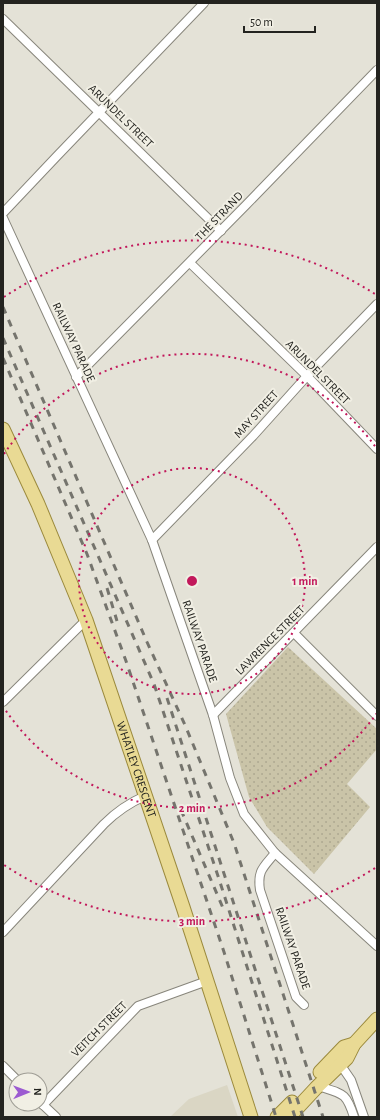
<svg xmlns="http://www.w3.org/2000/svg" width="380" height="1120" font-family="'Alegreya Sans',sans-serif">
<style>
.built{fill:#dad6c4}
.park{fill:url(#park-dots)}
.lines{fill:none;stroke-linecap:round;stroke-linejoin:round}
.minor-casing{stroke:#88867c;stroke-width:10}
.primary-casing{stroke:#9b8a3d;stroke-width:15}
.minor{stroke:#fff;stroke-width:8}
.primary{stroke:#e9da94;stroke-width:13}
.rail{stroke:#75746d;stroke-width:3;stroke-dasharray:7 7;stroke-linecap:butt}
.ring{fill:none;stroke:#c2185b;stroke-width:2;stroke-dasharray:2 4}
.labels{text-anchor:middle;stroke-width:4;stroke-linejoin:round;paint-order:stroke}
.street-label{font-size:12px;fill:#23231f;stroke:#f1efe4}
.centre{fill:#c2185b;stroke:#f1efe4;stroke-width:2}
.ring-label{font-size:12px;text-anchor:middle;font-weight:bold;fill:#c2185b;stroke:#f1efe4;stroke-width:4;stroke-linejoin:round;paint-order:stroke}
</style>
<defs>
<pattern id="park-dots" width="8" height="8" patternUnits="userSpaceOnUse"><rect width="8" height="8" fill="#cac4a8"/><path d="M2 2h.1M6 6h.1" fill="none" stroke="#ada890" stroke-width="1.8" stroke-linecap="round"/></pattern>
</defs>
<rect width="100%" height="100%" fill="#e4e2d7"/>
<path class="built" d="M227,1085L238,1117H170L189,1099Z"/>
<path class="park" d="M288,647L377,729V749L347,784L370,807L314,874L267,827L249,797L226,714Z"/>
<g class="lines">
<g class="minor-casing">
<g id="minor">
<path d="M3,19L221,231"/>
<path d="M3,213L57,156L204,3"/>
<path d="M3,218L152,540L213,715L230,778L244,814L275,853L377,946"/>
<path d="M190,263L307,376L377,449"/>
<path d="M76,377L246,205L377,70"/>
<path d="M152,540L253,436L307,376L377,304"/>
<path d="M294,633L377,716"/>
<path d="M3,702L86,620"/>
<path d="M213,715L377,547"/>
<path d="M275,853C264,867 257,870 260,890L296,997L304,1005"/>
<path d="M3,932L104,824C116,812 129,803 145,796"/>
<path d="M340,1064L351,1080L364,1117"/>
<path d="M3,1066L17,1080"/>
<path d="M318,1086C343,1094 346,1092 354,1117"/>
<path d="M40,1102L56,1117"/>
<path d="M43,1105L138,1006L207,981"/>
</g>
</g>
<g class="primary-casing">
<g id="primary">
<path id="s1" d="M3,429L38,504L86,620L183,907L251,1117"/>
<path d="M320,1072L344,1047L354,1044"/>
<path d="M277,1117L292,1102"/>
<path d="M289,1117L316,1088L347,1058L354,1044L377,1019"/>
</g>
</g>
<use href="#minor" class="minor"/>
<use href="#primary" class="primary"/>
<g class="rail">
<path d="M3,307L147,642L185,725L234,843L323,1117"/>
<path d="M3,338L154,684L219,879L295,1117"/>
<path d="M3,358L87,554L126,661L224,952L276,1117"/>
<path d="M107,588L117,621"/>
<path d="M167,698L303,1117"/>
<path d="M181,810L223,908"/>
</g>
</g>
<g class="ring">
<circle cx="192" cy="581" r="113"/>
<path d="M377 713A227 227 0 0 1 4 708M4 454A227 227 0 0 1 377 449"/>
<path d="M375 868A340 340 0 0 1 4 865M4 297A340 340 0 0 1 375 294"/>
</g>
<g class="labels">
<g class="street-label">
<text transform="translate(121 116) rotate(44)" y="4">ARUNDEL STREET</text>
<text transform="translate(219 216) rotate(-46)" y="4">THE STRAND</text>
<text transform="translate(74 342) rotate(65)" y="4">RAILWAY PARADE</text>
<text transform="translate(318 372) rotate(45)" y="4">ARUNDEL STREET</text>
<text transform="translate(256 414) rotate(-48)" y="4">MAY STREET</text>
<text transform="translate(270 640) rotate(-45)" y="4">LAWRENCE STREET</text>
<text transform="translate(200 641) rotate(71)" y="4">RAILWAY PARADE</text>
<text dy="4" stroke="none"><textPath href="#s1" startOffset="366">WHATLEY CRESCENT</textPath></text>
<text transform="translate(293 948) rotate(71)" y="4">RAILWAY PARADE</text>
<text transform="translate(99 1029) rotate(-45)" y="4">VEITCH STREET</text>
</g>
</g>
<circle cx="192" cy="581" r="6" class="centre"/>
<g class="ring-label">
<text x="305" y="585">1 min</text>
<text x="192" y="812">2 min</text>
<text x="192" y="925">3 min</text>
</g>
<rect width="380" height="1120" fill="none" stroke="#23231f" stroke-width="8"/>
<g transform="translate(28 1092) rotate(89)"><circle r="19" fill="#f1efe4" stroke="#9f9d95"/>
<path d="M0-3L7 15L0 10L-7 15Z" fill="#9c5bd1"/>
<text y="-6" font-size="11" font-weight="bold" text-anchor="middle" fill="#23231f">N</text>
</g>
<path d="M244 26v6h71v-6" fill="none" stroke="#23231f" stroke-width="2"/>
<text x="250" y="26" font-size="12" fill="#23231f" stroke="#f1efe4" stroke-width="3" paint-order="stroke">50 m</text>
</svg>
